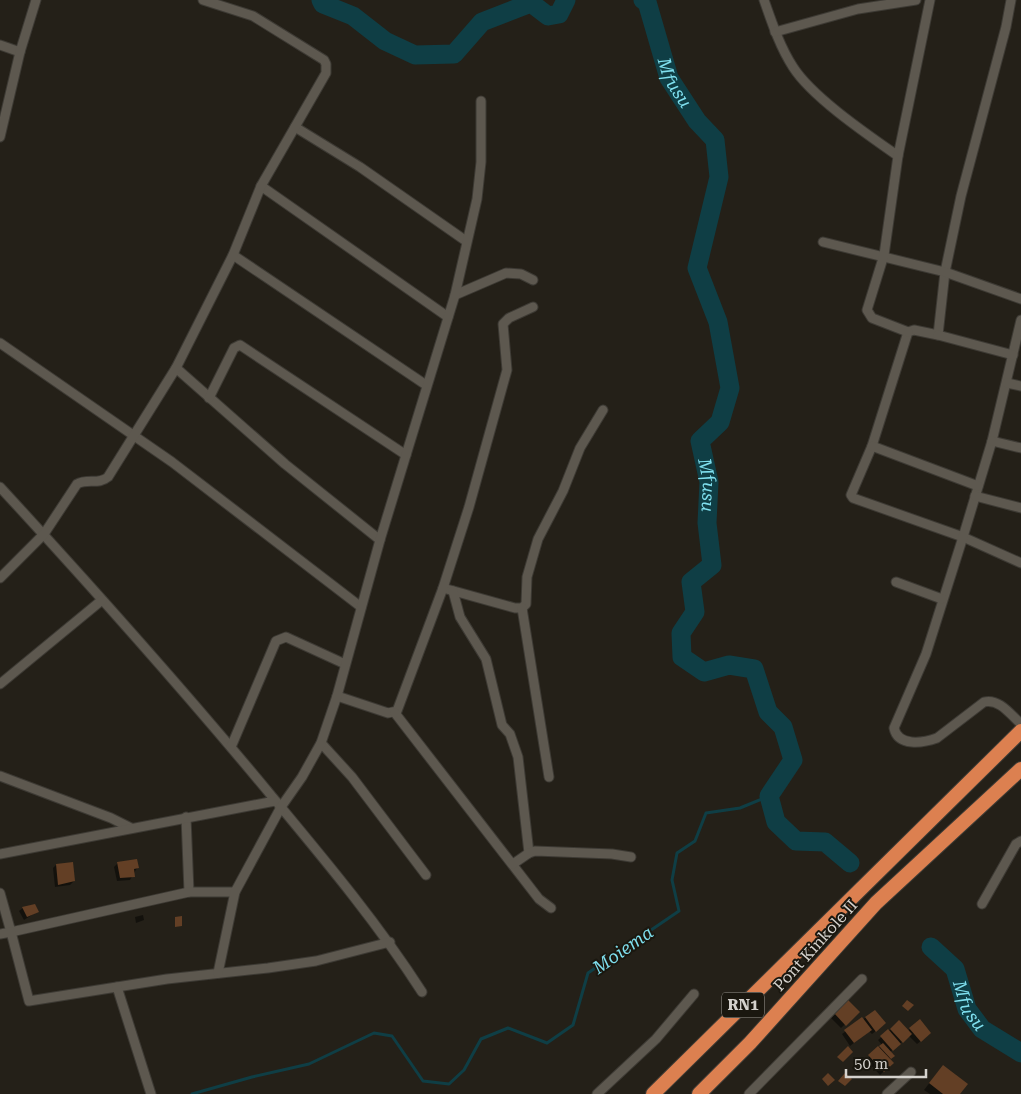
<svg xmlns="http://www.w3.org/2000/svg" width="1021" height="1094" font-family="'Roboto Serif',serif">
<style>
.shadow{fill:#0007}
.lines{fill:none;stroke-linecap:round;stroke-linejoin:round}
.stream{stroke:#0f3e45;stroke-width:3}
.river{stroke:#0f3e45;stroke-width:19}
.building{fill:#633f25}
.minor-casing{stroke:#3d3a34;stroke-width:11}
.trunk-casing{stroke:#3d3a34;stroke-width:16}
.minor{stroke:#5d584f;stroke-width:9}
.trunk{stroke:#dc8050;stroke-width:14}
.labels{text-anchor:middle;stroke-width:4;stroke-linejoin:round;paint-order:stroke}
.shield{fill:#1a170f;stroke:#9d9a94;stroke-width:1}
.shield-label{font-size:15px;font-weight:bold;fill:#d5d2cd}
.street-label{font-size:16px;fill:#d5d2cd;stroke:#1a170f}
.water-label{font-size:18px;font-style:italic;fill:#7fdfee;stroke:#1a170f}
</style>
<rect width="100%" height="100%" fill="#242018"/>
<g class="shadow">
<path d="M118,863L137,868L130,880L117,881L114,867Z"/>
<path d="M56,865L74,881L70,885L55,887L53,868Z"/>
<path d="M23,908L38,911L24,920L19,911Z"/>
<path d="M143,915L144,920L136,923L135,917Z"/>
<path d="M848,1001L858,1012L841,1028L831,1018Z"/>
<path d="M875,1011L881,1027L872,1034L869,1031L850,1046L842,1034Z"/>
<path d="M899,1022L908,1031L910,1029L926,1037L917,1044L909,1036L890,1052L894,1055L889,1060L892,1063L880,1075L866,1060L882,1045L878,1040Z"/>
<path d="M938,1072L959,1094H930L924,1090Z"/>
</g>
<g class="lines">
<path class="stream" d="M192,1094L252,1077L309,1064L374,1033L392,1036L423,1081L449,1084L464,1070L481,1039L508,1028L547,1043L573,1025L588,973L679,911L672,880L677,853L695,841L706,813L740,808L769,796"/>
<g class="river">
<path d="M321,0L323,4L353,16L385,41L415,55L454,54L482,22L531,3L548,16L559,14L566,0"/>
<path id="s1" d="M643,0L647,2L669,78L697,121L715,140L719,177L697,268L718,322L730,388L720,422L700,441L709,482L707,523L712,565L691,582L695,612L681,633L682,657L704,672L729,665L754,669L768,712L783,727L793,760L769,796L776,822L796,841L825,842L850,863"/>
<path id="s2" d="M931,947L955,969L967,1009L982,1029L1021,1053"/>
</g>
</g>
<g class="building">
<path d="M137,859L139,868L134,869L135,877L120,878L117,862Z"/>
<path d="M73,862L75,881L58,885L56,864Z"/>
<path d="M35,904L39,912L27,917L22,907Z"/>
<path d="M182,916V926L175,927V917Z"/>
<path d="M848,1000L860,1012L846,1026L834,1013Z"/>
<path d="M907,1000L914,1005L908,1011L902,1006Z"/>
<path d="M875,1010L886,1023L876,1032L865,1017Z"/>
<path d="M862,1017L872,1030L854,1043L844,1030Z"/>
<path d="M920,1019L931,1033L921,1042L909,1028Z"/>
<path d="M899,1020L912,1034L903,1043L890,1029Z"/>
<path d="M888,1029L901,1044L893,1051L880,1036Z"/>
<path d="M883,1043L895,1056L891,1059L879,1046Z"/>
<path d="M848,1046L853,1052L843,1062L837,1057Z"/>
<path d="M878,1046L894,1063L884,1072L868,1055Z"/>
<path d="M943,1065L968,1084L960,1094H943L929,1083Z"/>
<path d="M828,1073L835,1080L828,1086L822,1079Z"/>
<path d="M845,1073L852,1079L845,1086L838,1081Z"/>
</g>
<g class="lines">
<g class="minor-casing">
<g id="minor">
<path d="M764,0C772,23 780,47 793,67C812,97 868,135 898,156"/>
<path d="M1011,0L1006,27L961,196L945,272L938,335L914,330L908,332L872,446L851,495L853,498L963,537L1021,563"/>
<path d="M775,32L858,9L916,0"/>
<path d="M0,45L20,52"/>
<path d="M295,127L360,167L466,241"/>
<path d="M0,137L20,52L36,0"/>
<path d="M261,186L448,317"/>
<path d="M823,242L945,272L1021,299"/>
<path d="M233,255L426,385"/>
<path d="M455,295L506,273L521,274L533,280"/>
<path d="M1021,320L992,441L963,537L926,654L894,728C898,747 923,743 937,738L984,702C999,698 1011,715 1021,724"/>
<path d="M908,332L872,318L867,310L884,255L898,156L930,0"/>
<path d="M938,335L1013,355"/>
<path d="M0,343L172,462L361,607"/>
<path d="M176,368L285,464L380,540"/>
<path d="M1007,383L1021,386"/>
<path d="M209,398L234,348L240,345L406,455"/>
<path d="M992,441L1021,448"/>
<path d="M872,446L978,486"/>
<path d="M0,487C92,587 183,689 270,794C324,859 377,922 422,992"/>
<path d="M975,496L1021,508"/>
<path d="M0,578L44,534L77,484C87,478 99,485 108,477L176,368L233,255L261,186L326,73V64L324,60L253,16L203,0"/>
<path d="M896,582L942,599"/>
<path d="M443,588L515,608H522L526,604L527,577L538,539L563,491L580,448L603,410"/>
<path d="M453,591L460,617L486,659L502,725L510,734L518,757L529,853"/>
<path d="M522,608L549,777"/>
<path d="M0,684L102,600"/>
<path d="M337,696L388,713L397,711L443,588L469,507L507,370L503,324L509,318L533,307"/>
<path d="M395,713L539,899L551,908"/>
<path d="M321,743L352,777L426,875"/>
<path d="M231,747L276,641L286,637L345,664"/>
<path d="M0,776L111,818L131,828"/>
<path d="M186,817L189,892"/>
<path d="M0,854L275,801"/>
<path d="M513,864L529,853L535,851L612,854L631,857"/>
<path d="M0,893L11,932L189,892H235"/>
<path d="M982,904L1016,844L1021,841"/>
<path d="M0,934L11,932L29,1001L167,979L268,968L316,961L390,942"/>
<path d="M218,973L235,892L281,807L302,777L321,743L337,696L380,540L455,295L477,199L481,162V101"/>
<path d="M117,987L151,1094"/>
<path d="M597,1094L656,1039L694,994"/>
<path d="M749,1094L862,979"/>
<path d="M887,1094L911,1072"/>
</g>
</g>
<g class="trunk-casing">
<g id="trunk">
<path d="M653,1094L1021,731"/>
<path d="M699,1094L750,1043L876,903L1021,769"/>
</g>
</g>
<use href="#minor" class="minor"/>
<use href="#trunk" class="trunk"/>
</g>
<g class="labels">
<rect class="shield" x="722" y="992.5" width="42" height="25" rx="4"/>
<g class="shield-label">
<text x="743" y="1010">RN1</text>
</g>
<g class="street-label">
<text transform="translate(815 945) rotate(-48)" y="6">Pont Kinkole II</text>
</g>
<g class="water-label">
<text dy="6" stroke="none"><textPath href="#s1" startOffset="90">Mfusu</textPath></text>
<text dy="6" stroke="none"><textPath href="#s1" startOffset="525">Mfusu</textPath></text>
<text transform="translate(623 950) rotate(-35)" y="6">Moiema</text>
<text dy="6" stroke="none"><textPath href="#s2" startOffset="72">Mfusu</textPath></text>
</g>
</g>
<path d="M846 1069v8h80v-8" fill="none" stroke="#d5d2cd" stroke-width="2.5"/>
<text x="854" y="1069" font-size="15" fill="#d5d2cd" stroke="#1a170f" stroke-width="4" paint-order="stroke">50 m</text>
</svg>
